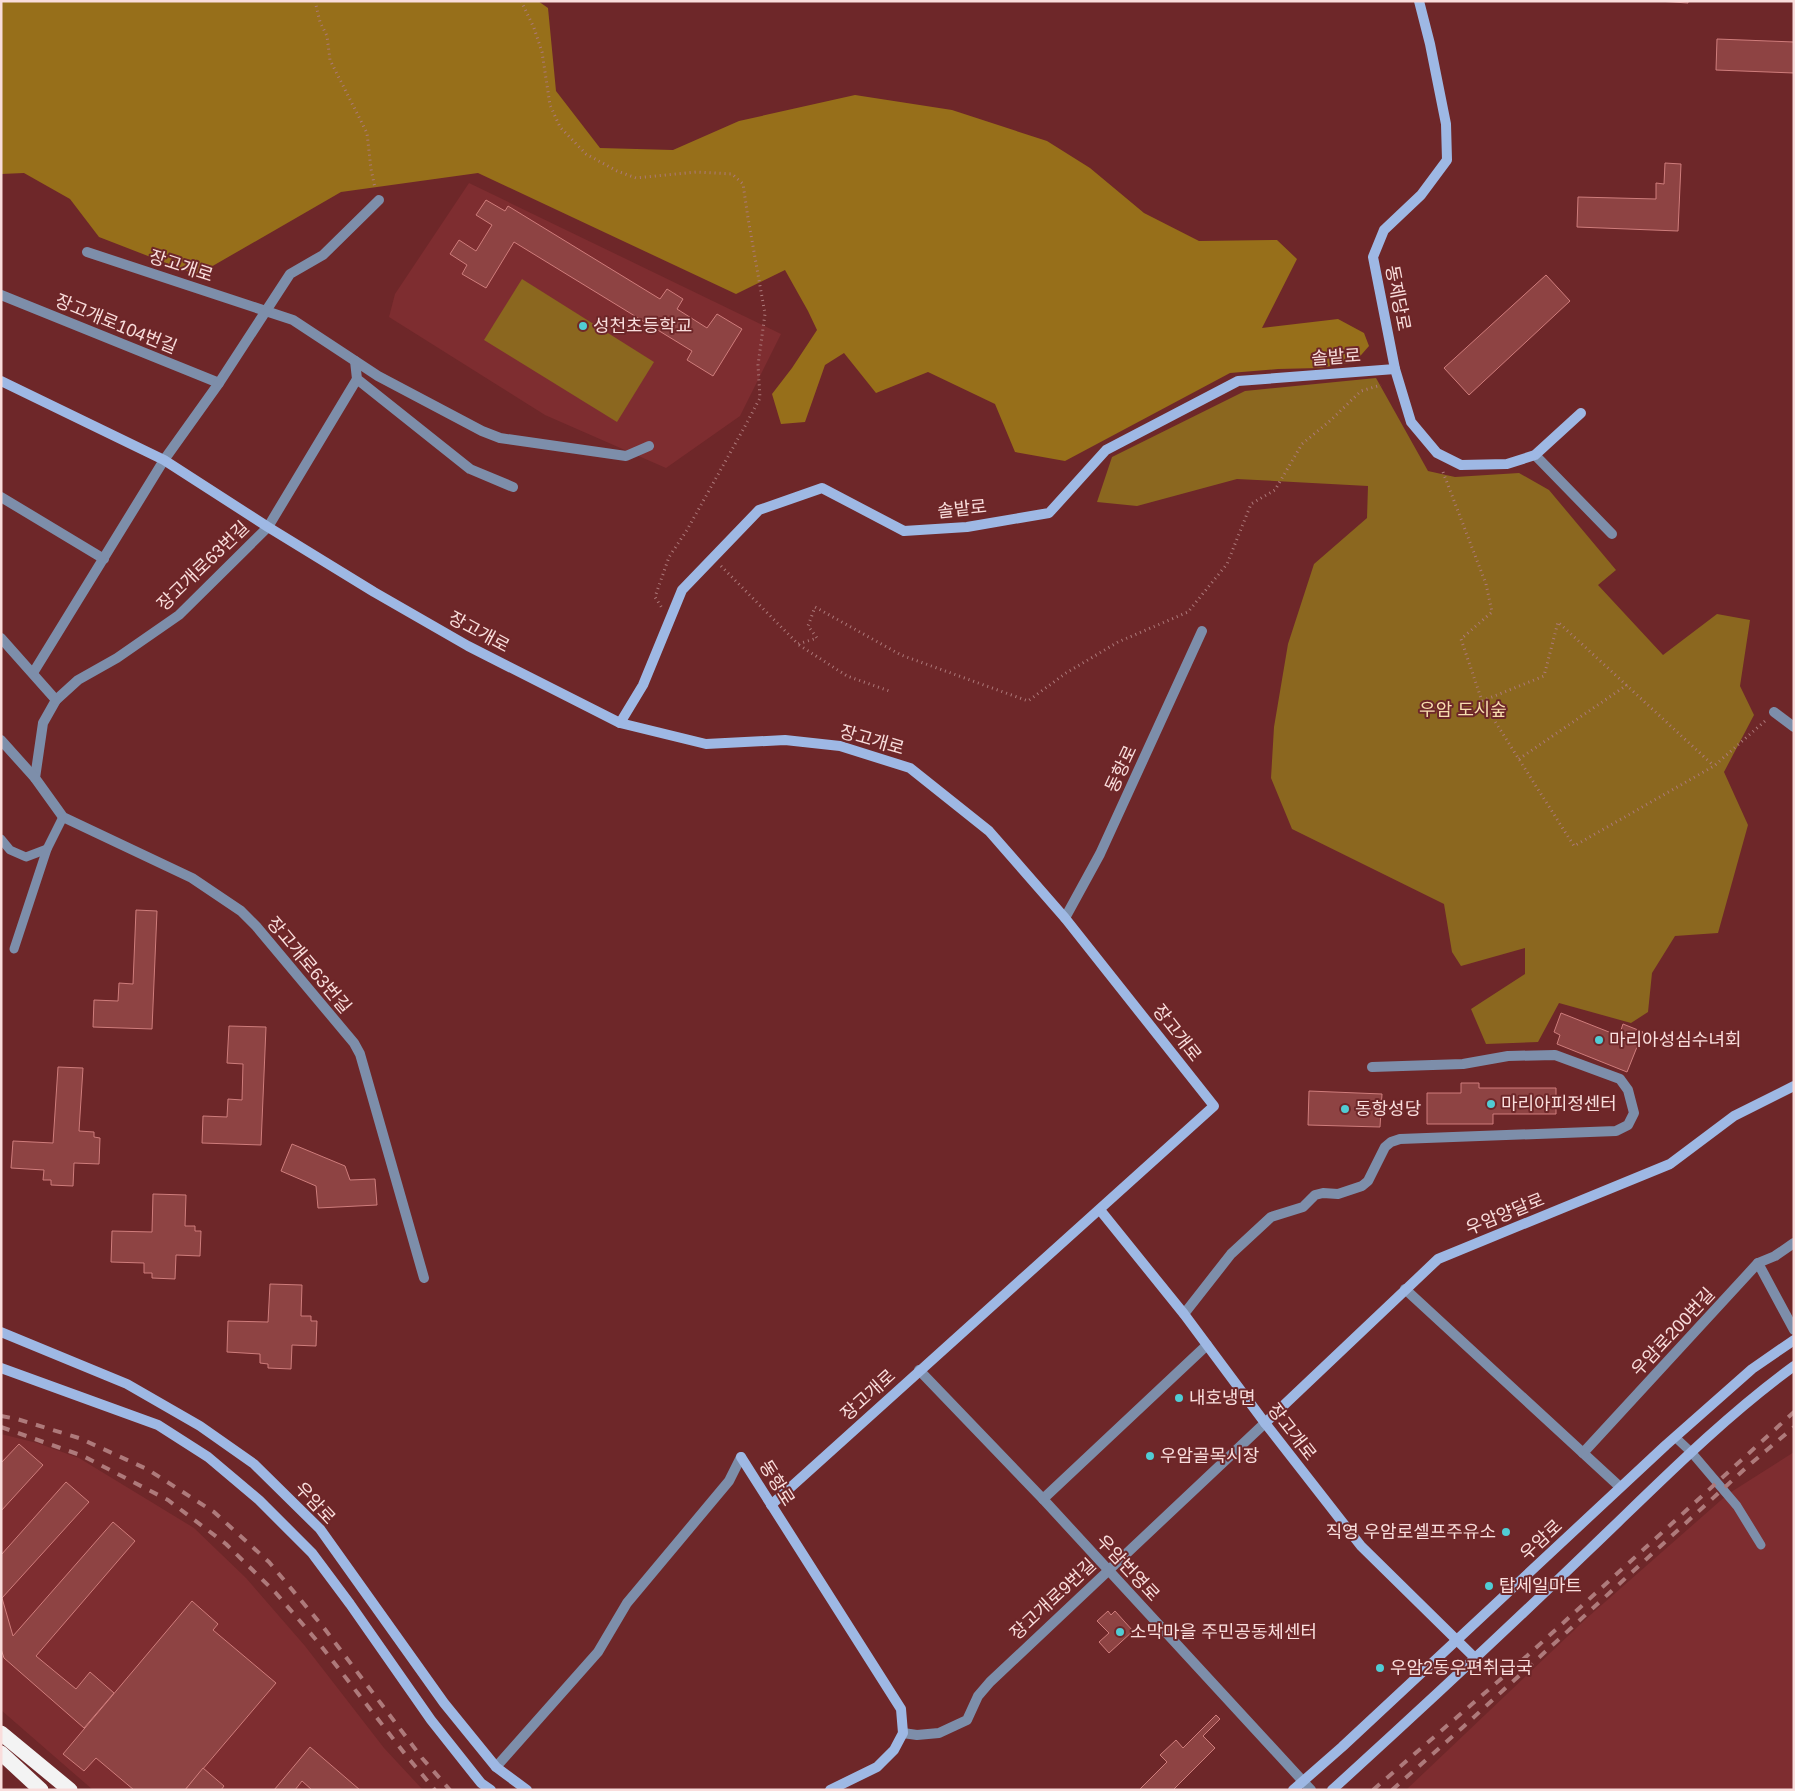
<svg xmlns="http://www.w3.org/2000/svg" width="1795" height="1791" font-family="Arial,'Noto Sans KR',sans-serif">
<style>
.built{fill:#7e2d30}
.green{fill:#8b671f}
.forest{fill:#976f1a}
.building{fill:#8e4343;stroke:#cf7d7c}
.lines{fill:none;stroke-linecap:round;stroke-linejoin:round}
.path{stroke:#ad797a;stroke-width:3;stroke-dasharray:1 4;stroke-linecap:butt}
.lane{stroke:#7d8eaa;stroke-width:9}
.street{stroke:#7d8eaa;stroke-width:10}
.secondary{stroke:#9eb8e4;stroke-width:10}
.highway{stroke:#f3f3f3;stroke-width:15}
.rail{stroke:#ae7a7b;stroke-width:4;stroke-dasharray:9 9;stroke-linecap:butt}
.poi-dot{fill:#51ccd4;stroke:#6e2729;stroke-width:2}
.labels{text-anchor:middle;stroke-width:4;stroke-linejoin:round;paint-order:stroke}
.street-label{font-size:18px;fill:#f9dddc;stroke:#6e2729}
.poi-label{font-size:18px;fill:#f9dddc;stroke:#6e2729;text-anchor:start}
.park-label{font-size:18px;fill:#f7ddaf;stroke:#6e2729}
</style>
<rect width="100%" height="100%" fill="#6e2729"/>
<g class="built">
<path d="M469,183L781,334L740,416L666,468L545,415L389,317L395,294Z"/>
<path d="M1,1434L37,1443L79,1458L194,1528L246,1578L305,1646L384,1748L423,1790H93L1,1710Z"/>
<path d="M1794,1452V1790H1406L1588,1617L1728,1494Z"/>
</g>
<g class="green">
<path d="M522,279L654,362L617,422L484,340Z"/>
<path d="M1376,378L1428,471L1455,477L1519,473L1549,490L1616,570L1598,585L1663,655L1717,614L1750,620L1740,686L1754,715L1724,772L1748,825L1718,933L1675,936L1652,973L1648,1012L1631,1023L1559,1003L1538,1042L1486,1044L1471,1009L1525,974V948L1461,966L1452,952L1444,904L1292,829L1271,778L1274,727L1288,644L1314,564L1367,518L1368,486L1237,479L1137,506L1097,502L1112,457L1245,391Z"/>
</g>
<path class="forest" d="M1,1H538L548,8L556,91L600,148L673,150L739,121L855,95L952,110L1047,141L1090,168L1144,213L1199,241L1277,240L1297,259L1262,328L1338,319L1364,333L1369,346L1355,362L1320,368L1278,369L1230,373L1065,461L1015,452L995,404L928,372L876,393L844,353L825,365L805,422L781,424L772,394L792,368L817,330L808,311L785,270L736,294L478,173L341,192L197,275L99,237L70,199L24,173L1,174Z"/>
<g class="building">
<path d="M1658,1H1688V3Z"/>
<path d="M1717,39L1794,42V73L1716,70Z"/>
<path d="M1665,163L1681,164L1678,231L1577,227L1578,197L1656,199V183L1664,184Z"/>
<path d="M486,200L505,211L508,206L660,299L667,289L683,299L677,309L707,328L717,314L742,329L713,376L687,360L692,351L514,242L486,288L462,274L467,265L450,254L459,240L476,251L492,225L476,215Z"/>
<path d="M1546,275L1570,301L1469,395L1444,368Z"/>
<path d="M136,910L157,911L152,1029L93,1027L94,1000L118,1001L119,983L133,984Z"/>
<path d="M1561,1013L1619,1036L1623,1024L1643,1032L1627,1072L1557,1044L1560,1035L1554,1032Z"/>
<path d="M229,1026L266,1027L261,1145L202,1143L203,1116L227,1117L228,1099L242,1100L243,1064L227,1063Z"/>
<path d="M58,1067L83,1068L79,1131L94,1132V1137L100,1138L99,1164L74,1163L73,1186L51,1185V1180H43L44,1170L11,1168L13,1141L53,1143Z"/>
<path d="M1461,1083H1479V1088H1556V1114H1493V1124H1427V1093H1461Z"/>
<path d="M1309,1091L1382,1094L1380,1127L1308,1125Z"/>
<path d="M292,1144L345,1166L350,1180L375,1179L377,1205L318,1208L316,1186L281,1171Z"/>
<path d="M153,1194L186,1195L185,1226H195V1231H201L200,1256L176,1255L175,1279L152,1278V1273H144V1263L111,1262L112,1231L152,1232Z"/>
<path d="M270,1284L302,1285L301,1316H311V1321H317L316,1346L292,1345L291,1369L268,1368V1364L260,1363V1354L227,1352L228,1321L268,1322Z"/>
<path d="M19,1444L43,1465L1,1511V1463Z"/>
<path d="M66,1482L89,1502L2,1598L13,1636L113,1522L135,1541L36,1656L76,1689L90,1672L114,1693L84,1728L4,1658L1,1649V1555Z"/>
<path d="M192,1601L218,1624L213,1630L276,1683L185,1790H134L96,1758L84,1771L63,1754Z"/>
<path d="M1108,1611L1111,1615L1115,1611L1133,1631L1109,1653L1099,1642L1109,1633L1097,1621Z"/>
<path d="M1216,1715L1220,1719L1203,1736L1215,1748L1173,1790H1139L1167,1762L1160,1755L1176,1740L1183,1748Z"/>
<path d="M310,1747L360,1790H312L302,1781L295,1790H274Z"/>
<path d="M203,1768L224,1786L221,1790H185Z"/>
</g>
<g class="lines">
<g class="path">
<path d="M315,1L320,22L327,36L330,60L367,133L371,169L375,188"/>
<path d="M521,1L534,28L542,52L550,105L560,127L586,154L617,171L636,178L696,172L732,174L743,184L748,218L765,314L758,365L760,398L744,428L687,530L669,557L655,597L662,608"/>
<path d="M1443,472L1486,584L1492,612L1461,639L1482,701L1574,846L1714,766L1765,721"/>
<path d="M721,566L798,644L817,638L808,626L815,607L901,655L1028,701L1066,673L1118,642L1188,612L1227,564L1251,504L1275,490L1302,444L1331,420L1361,391L1381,385"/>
<path d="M799,645L847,676L892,692"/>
<path d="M1482,701L1544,676L1558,622L1714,766"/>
<path d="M1519,759L1627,685"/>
</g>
<g class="lane">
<path d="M1,839L10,850L26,857L47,849"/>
<path d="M14,949L47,849L63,817"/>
<path d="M1675,1437L1692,1453L1737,1506L1761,1545"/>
</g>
<g class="street">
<path d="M87,252L293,320L378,376L482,431L500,438L626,456L649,446"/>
<path d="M1,295L219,383"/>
<path d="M355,361L357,379L470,469L513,487"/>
<path d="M357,379L268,527L179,615L117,658L78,680L56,700L43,723L35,778L63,817L192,878L241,911L256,926L354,1043L360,1054L424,1278"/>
<path d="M1535,455L1612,534"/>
<path d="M1,497L104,559"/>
<path d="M1,638L56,700"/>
<path d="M33,673L164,460L219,383L290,274L323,255L379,200"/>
<path d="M1774,712L1794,727"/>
<path d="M1,740L35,778"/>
<path d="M1065,918L1100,854L1202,631"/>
<path d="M1758,1263L1794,1330"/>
<path d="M1405,1289L1620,1487"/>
<path d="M1184,1314L1231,1254L1271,1217L1303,1207L1315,1195L1323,1193L1338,1194L1362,1186L1368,1181L1385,1147L1391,1142L1400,1139L1616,1131L1628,1125L1634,1113L1628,1090L1620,1079L1555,1055L1508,1056L1463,1064L1372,1067"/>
<path d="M919,1370L1043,1499L1311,1790"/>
<path d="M1583,1453L1758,1263L1775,1256L1794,1243"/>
<path d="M1043,1499L1207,1345"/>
<path d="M903,1733L917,1735L939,1733L967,1720L978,1696L990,1682L1265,1423"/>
<path d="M496,1767L598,1652L627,1603L729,1481L741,1457"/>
</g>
<g class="secondary">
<path d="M1419,1L1430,44L1446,124L1447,160L1421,195L1384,230L1373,257L1395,369L1411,422L1437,453L1461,465L1507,464L1535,455L1581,413"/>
<path d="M1,381L164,460L268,527L374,592L468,646L620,723L706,744L785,740L840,746L910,768L989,831L1065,918L1214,1106L771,1505"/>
<path d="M620,723L643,685L682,590L759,510L822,488L904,531L967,527L1049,513L1106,450L1238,381L1395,369"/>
<path d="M1100,1210L1184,1314L1265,1423L1361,1546L1476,1659"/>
<path d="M1,1332L127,1384L200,1426L254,1464L320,1529L444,1703L496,1767L527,1790"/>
<path d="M1,1368L158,1425L208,1457L259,1500L312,1553L350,1604L431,1720L481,1783L491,1790"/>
<path d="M1265,1423L1438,1259L1670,1164L1734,1116L1794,1086"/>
<path d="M741,1457L901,1709L903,1733L894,1750L877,1767L830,1790"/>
<path d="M1293,1790L1342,1747L1666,1445L1752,1369L1794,1340"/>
<path d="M1332,1790C1419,1711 1505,1631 1589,1550C1655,1487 1720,1420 1794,1366"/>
</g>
<g class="highway">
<path d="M1,1733L70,1790"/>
<path d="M1,1753L41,1790"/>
</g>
<g class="rail">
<path d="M1,1416L17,1419L79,1438L147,1469L214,1512L269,1562L324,1628L422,1758L450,1790"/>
<path d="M1,1427L83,1456L168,1500L226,1544L275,1592L318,1642L405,1754L435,1790"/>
<path d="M1373,1790L1517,1665L1794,1412"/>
<path d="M1392,1790L1462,1728L1748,1466L1794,1427"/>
</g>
</g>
<g class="poi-dot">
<circle cx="583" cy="326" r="5"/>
<circle cx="1599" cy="1040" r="5"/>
<circle cx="1491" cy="1104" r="5"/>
<circle cx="1345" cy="1109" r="5"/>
<circle cx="1179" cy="1398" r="5"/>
<circle cx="1150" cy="1456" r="5"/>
<circle cx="1506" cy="1532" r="5"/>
<circle cx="1489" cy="1586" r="5"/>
<circle cx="1120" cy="1632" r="5"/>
<circle cx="1380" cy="1668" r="5"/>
</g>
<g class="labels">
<g class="street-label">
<text transform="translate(181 266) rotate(18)" y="6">장고개로</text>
<text transform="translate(1398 298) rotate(79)" y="6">동제당로</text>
<text transform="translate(116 324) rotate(22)" y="6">장고개로104번길</text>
<text transform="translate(1336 357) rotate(-4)" y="6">솔밭로</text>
<text transform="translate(962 509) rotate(-6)" y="6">솔밭로</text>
<text transform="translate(203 566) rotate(-44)" y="6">장고개로63번길</text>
<text transform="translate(479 632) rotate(28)" y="6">장고개로</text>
<text transform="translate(872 740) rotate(16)" y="6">장고개로</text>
<text transform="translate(1121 769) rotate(-65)" y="6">동항로</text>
<text transform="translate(309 965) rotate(50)" y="6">장고개로63번길</text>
<text transform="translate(1177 1033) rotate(52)" y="6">장고개로</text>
<text transform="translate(1505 1214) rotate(-22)" y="6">우암양달로</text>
<text transform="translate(1673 1332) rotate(-47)" y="6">우암로200번길</text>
<text transform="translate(868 1395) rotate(-42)" y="6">장고개로</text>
<text transform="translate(1292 1432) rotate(52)" y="6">장고개로</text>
<text transform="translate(777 1483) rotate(58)" y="6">동항로</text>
<text transform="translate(315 1503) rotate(47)" y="6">우암로</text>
<text transform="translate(1541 1540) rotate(-43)" y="6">우암로</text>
<text transform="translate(1128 1568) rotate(47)" y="6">우암번영로</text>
<text transform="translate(1053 1599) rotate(-43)" y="6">장고개로9번길</text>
</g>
<g class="poi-label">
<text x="593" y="332">성천초등학교</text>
<text x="1609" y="1046">마리아성심수녀회</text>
<text x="1501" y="1110">마리아피정센터</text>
<text x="1355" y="1115">동항성당</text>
<text x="1189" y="1404">내호냉면</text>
<text x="1160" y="1462">우암골목시장</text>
<text x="1496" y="1538" text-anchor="end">직영 우암로셀프주유소</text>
<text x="1499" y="1592">탑세일마트</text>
<text x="1130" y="1638">소막마을 주민공동체센터</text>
<text x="1390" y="1674">우암2동우편취급국</text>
</g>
<g class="park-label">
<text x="1463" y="716">우암 도시숲</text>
</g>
</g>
<rect width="1795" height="1791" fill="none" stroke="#f9dddc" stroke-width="5"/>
</svg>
